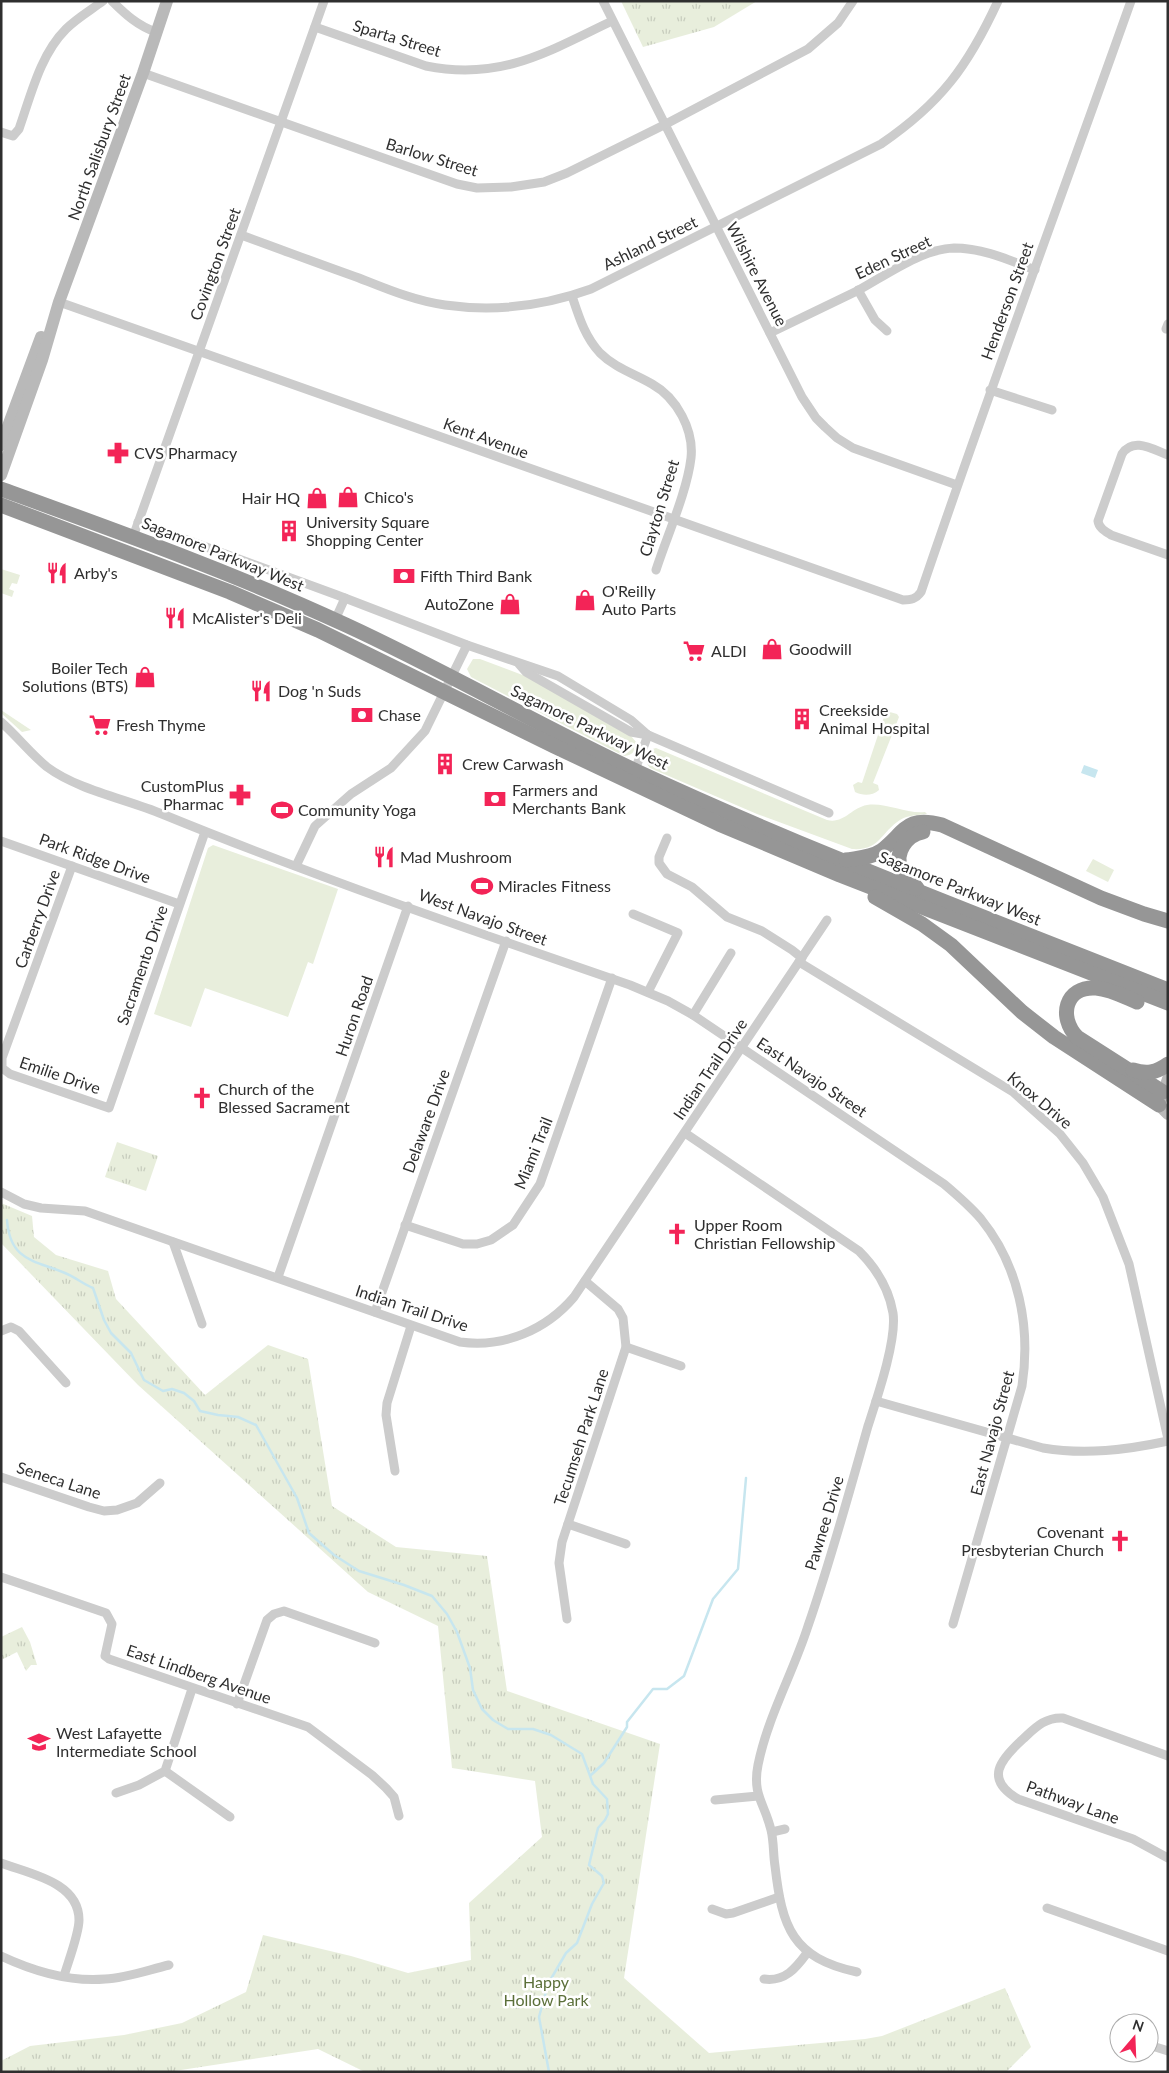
<svg xmlns="http://www.w3.org/2000/svg" width="1169" height="2073" font-family="Lato,sans-serif">
<style>
.grass{fill:#e8eedc}
.park{fill:url(#park-tufts)}
.water{fill:#c7e6ef}
.lines{fill:none;stroke-linecap:round;stroke-linejoin:round}
.stream{stroke:#c7e6ef;stroke-width:2.5}
.street{stroke:#ccc;stroke-width:9}
.secondary{stroke:#b9b9b9;stroke-width:12}
.highway{stroke:#969696;stroke-width:15}
.labels{text-anchor:middle;stroke-width:5;stroke-linejoin:round;paint-order:stroke}
.street-label{font-size:16px;fill:#2f2f2f;stroke:#fff}
.poi-label{font-size:16px;fill:#2f2f2f;stroke:#fff;text-anchor:start}
.park-label{font-size:16px;fill:#5b6f39;stroke:#fff}
</style>
<defs>
<pattern id="park-tufts" width="24" height="20" patternUnits="userSpaceOnUse" patternTransform="scale(1.25)"><rect width="24" height="20" fill="#e8eedc"/><path d="M3 7l-1-3M5 7V3M7 7l1-3M15 17l-1-3M17 17v-4M19 17l1-3" fill="none" stroke="#c7ccbd"/></pattern>
</defs>
<rect width="100%" height="100%" fill="#fff"/>
<g class="grass">
<path d="M1,569L20,575L17,584L12,583L9,589L14,591L12,597L1,593Z"/>
<path d="M473,659H480L533,679L631,736L636,742C636,751 633,755 624,756L471,677L467,669Z"/>
<path d="M1,710L31,730L22,732L1,713Z"/>
<path d="M886,711L897,714L899,717L873,783L878,785L879,790C872,796 863,796 855,792L853,785L858,782L862,783Z"/>
<path d="M656,748L827,820C844,824 851,808 867,805C885,802 906,814 925,812L927,814C918,815 908,815 900,820C881,832 880,851 852,849L757,814L650,768C645,762 644,756 649,750Z"/>
<path d="M213,845L338,889L313,964L308,962L288,1017L205,988L191,1027L154,1014L208,848Z"/>
<path d="M1093,859L1114,870L1108,882L1086,871Z"/>
</g>
<g class="park">
<path d="M621,1H757L714,27L643,47Z"/>
<path d="M117,1142L158,1156L146,1191L105,1177Z"/>
<path d="M1,1203L32,1216L34,1237L56,1255L108,1271L116,1299L205,1395L268,1345L308,1359L332,1506L396,1547L487,1556L507,1691L660,1744L624,1978L709,2053L865,2039L882,2036L1005,1988L1031,2047L1006,2072H365L318,2049L168,2072H1V2061L30,2046L124,2035L182,2023L246,1992L263,1935L351,1956L408,1973L471,1960L469,1903L542,1837L535,1781L452,1768L438,1626L368,1592L138,1385L1,1243Z"/>
<path d="M22,1627L30,1642L37,1665H31L26,1671L17,1652L1,1660V1637Z"/>
</g>
<path class="water" d="M1084,765L1098,770L1095,778L1081,773Z"/>
<g class="lines">
<g class="stream">
<path d="M7,1220C10,1261 34,1260 65,1273C75,1277 83,1284 93,1288L104,1320L111,1333L131,1353L144,1380L163,1391L172,1389L184,1393L194,1401L200,1411L218,1415L238,1417L256,1425L297,1498L309,1533L334,1555L359,1571L404,1585L432,1596L447,1614L457,1632L470,1668L473,1690L482,1709L493,1720L508,1729H533L551,1735L582,1754L593,1784L607,1799L608,1814L605,1820L598,1828L589,1865L602,1876L604,1883L592,1904L577,1943L566,1953L548,1984L539,2017L549,2072"/>
<path d="M591,1775L604,1763L627,1727V1722L653,1689H667L684,1676L713,1599L738,1569L746,1478"/>
</g>
<g class="street">
<path d="M112,1C125,14 138,26 156,32"/>
<path d="M603,1L802,397L816,418L825,427L837,438L853,448L957,485"/>
<path d="M315,27L426,66C501,81 547,52 612,21"/>
<path d="M143,73L457,184L477,188L511,187L544,182L567,173L664,125L808,49L838,23L853,1"/>
<path d="M1,132L13,136L19,129C31,95 40,55 66,29C77,18 91,10 103,1"/>
<path d="M241,235C280,249 319,264 359,278C387,289 415,301 445,305C495,312 544,306 591,289L881,144C941,103 968,66 998,1"/>
<path d="M858,290L875,320L887,331"/>
<path d="M572,296C579,317 585,337 600,353C615,368 635,374 652,384C677,398 694,430 691,458C687,492 667,536 656,570"/>
<path d="M59,302L903,600C911,600 916,599 921,592C988,394 1061,198 1131,1"/>
<path d="M1168,324L1166,329H1168"/>
<path d="M770,333C799,319 828,305 857,291C885,276 921,249 954,248C983,248 1009,260 1035,270"/>
<path d="M990,390L1052,410"/>
<path d="M1168,455C1152,449 1133,437 1122,454L1098,521C1099,528 1105,531 1111,535L1168,555"/>
<path d="M138,522L337,595L467,645L558,676L631,720L648,735"/>
<path d="M133,537L324,1"/>
<path d="M335,620L345,598"/>
<path d="M519,664L526,672L631,732L648,735L829,813"/>
<path d="M1,722C17,736 31,754 47,767C78,790 126,799 162,814C316,877 473,931 630,985L668,1001L693,1015L944,1184C957,1195 970,1206 981,1219C1019,1266 1031,1327 1022,1386L953,1624"/>
<path d="M635,770L648,735"/>
<path d="M667,838L659,857V863L667,874L692,887L727,917L762,931L792,950L802,958"/>
<path d="M1,841L179,904"/>
<path d="M72,866L2,1058V1068L10,1074L109,1108L205,832"/>
<path d="M296,866L315,826L351,794L391,768L425,731L467,645"/>
<path d="M633,914L678,933L648,992"/>
<path d="M799,962L1013,1092L1060,1134L1083,1163L1103,1197L1129,1264L1168,1439"/>
<path d="M693,1015L731,953"/>
<path d="M685,1133L859,1251C876,1268 889,1289 893,1313C897,1340 877,1398 868,1426C849,1493 831,1560 808,1626C793,1673 768,1716 758,1765C752,1795 765,1804 771,1830C774,1842 773,1854 775,1866C782,1927 792,1958 857,1972"/>
<path d="M1,1192L24,1204L41,1208L85,1211L460,1342C504,1348 546,1330 574,1297L827,920"/>
<path d="M405,1225L463,1244H477L491,1240L513,1225L540,1184L612,978"/>
<path d="M173,1242L202,1324"/>
<path d="M278,1277L408,906"/>
<path d="M375,1312L506,941"/>
<path d="M1,1331L11,1327L19,1331L66,1383"/>
<path d="M626,1347L681,1366"/>
<path d="M876,1401L1043,1448C1085,1455 1126,1450 1168,1441"/>
<path d="M395,1471L386,1415L387,1403L411,1326"/>
<path d="M1,1477L89,1507L104,1511L117,1510L137,1503L160,1483"/>
<path d="M568,1524L626,1544"/>
<path d="M1,1577L106,1613L112,1624L105,1656L109,1659L308,1727L372,1775L386,1788L394,1797L399,1816"/>
<path d="M567,1619L559,1563L562,1542L626,1347L623,1318L618,1309L585,1281"/>
<path d="M237,1704L267,1620L274,1614L284,1611L375,1643"/>
<path d="M1168,1756L1063,1718C1045,1717 1035,1728 1023,1739C1000,1760 984,1779 1018,1799L1133,1839L1168,1858"/>
<path d="M165,1771L230,1817"/>
<path d="M116,1793L139,1785L165,1771L192,1689"/>
<path d="M715,1800L758,1796"/>
<path d="M772,1832L785,1829"/>
<path d="M1,1863C30,1874 79,1882 79,1920C79,1934 68,1962 64,1976"/>
<path d="M1047,1908L1168,1951"/>
<path d="M712,1909L726,1914L733,1913L779,1897"/>
<path d="M1,1956C33,1971 70,1982 105,1979C126,1978 148,1970 169,1965"/>
<path d="M764,1979C785,1982 796,1968 807,1953"/>
<path d="M1149,2045L1168,2051"/>
</g>
<g class="secondary">
<path d="M1,445L41,337"/>
<path d="M1,475L42,360L59,302L143,73L167,1"/>
<path d="M1168,1079L1159,1105L1168,1114"/>
</g>
<g class="highway">
<path d="M1,489C117,531 234,573 346,625C444,670 538,725 636,771C810,852 990,919 1168,990"/>
<path d="M1,505L230,592L318,630L554,746L719,824L840,875L1168,1003"/>
<path d="M846,860C858,858 871,858 881,851C905,833 905,815 942,825L1101,898L1144,914L1168,921"/>
<path d="M917,888C912,883 904,876 901,869C894,852 907,835 923,832"/>
<path d="M875,897L922,924L951,945L1022,1012L1054,1037L1159,1105"/>
<path d="M1137,1002C1125,997 1110,989 1096,988C1065,986 1058,1017 1077,1037L1163,1092"/>
<path d="M1133,1070C1146,1074 1156,1073 1168,1064"/>
</g>
</g>
<defs>
<g id="pharmacy-bare" transform="scale(1.725)"><path d="M-2-6h4v4h4v4h-4v4h-4v-4h-4v-4h4Z" fill="#f32457" stroke="#fff" stroke-width="2.5" paint-order="stroke"/></g>
<g id="shop-bare" transform="scale(1.725)"><path d="M-5-2.5h2.3a2.7 3.5 0 0 1 5.4 0H5L5.5 6h-11ZM-1.5-2.5h3a1.5 2.3 0 0 0-3 0Z" fill="#f32457" stroke="#fff" stroke-width="2.5" paint-order="stroke"/></g>
<g id="building-bare" transform="scale(1.725)"><path d="M-4-6H4V6H1V3H-1V6H-4ZM-2.5-4.3h1.7v1.8h-1.7ZM.8-4.3h1.7v1.8H.8ZM-2.5-1h1.7V.8h-1.7ZM.8-1h1.7V.8H.8Z" fill="#f32457" stroke="#fff" stroke-width="2.5" paint-order="stroke"/></g>
<g id="restaurant-bare" transform="scale(1.725)"><path d="M-5-6h1v4h1v-4h1v4h1v-4h1v5L-1.5 .5V6h-2V.5L-5-1ZM5-6V6H3V1.5H1.5Q1.5-4 5-6Z" fill="#f32457" stroke="#fff" stroke-width="2.5" paint-order="stroke"/></g>
<g id="bank-bare" transform="scale(1.725)"><path d="M-6-4H6V4H-6ZM0-2.3a2.3 2.3 0 1 0 0 4.6a2.3 2.3 0 1 0 0-4.6Z" fill="#f32457" stroke="#fff" stroke-width="2.5" paint-order="stroke"/></g>
<g id="supermarket-bare" transform="scale(1.725)"><path d="M-6-5.5h2.5l.6 2H6L4.5 2H-2.5L-4.4-4H-6ZM-1.5 3.2a1.3 1.3 0 1 0 .1 0ZM3 3.2a1.3 1.3 0 1 0 .1 0Z" fill="#f32457" stroke="#fff" stroke-width="2.5" paint-order="stroke"/></g>
<g id="stadium-bare" transform="scale(1.725)"><path d="M0-5a6.5 5 0 1 0 0 10a6.5 5 0 1 0 0-10ZM-3.5-1.8h7v3.6h-7Z" fill="#f32457" stroke="#fff" stroke-width="2.5" paint-order="stroke"/></g>
<g id="church-bare" transform="scale(1.725)"><path d="M-1.2-6h2.4v3.5h3.3v2.4h-3.3V6h-2.4V-.1h-3.3v-2.4h3.3Z" fill="#f32457" stroke="#fff" stroke-width="2.5" paint-order="stroke"/></g>
<g id="school-bare" transform="scale(1.725)"><path d="M0-5L7-2L0 1L-7-2ZM-4 1L0 2.5L4 1V4Q0 6-4 4Z" fill="#f32457" stroke="#fff" stroke-width="2.5" paint-order="stroke"/></g>
</defs>
<g fill-rule="evenodd">
<use href="#pharmacy-bare" x="118" y="453"/>
<use href="#shop-bare" x="348" y="497"/>
<use href="#shop-bare" x="317" y="498"/>
<use href="#building-bare" x="289" y="531"/>
<use href="#restaurant-bare" x="57" y="573"/>
<use href="#bank-bare" x="404" y="576"/>
<use href="#shop-bare" x="585" y="600"/>
<use href="#shop-bare" x="510" y="604"/>
<use href="#restaurant-bare" x="175" y="618"/>
<use href="#shop-bare" x="772" y="649"/>
<use href="#supermarket-bare" x="694" y="651"/>
<use href="#shop-bare" x="145" y="677"/>
<use href="#restaurant-bare" x="261" y="691"/>
<use href="#bank-bare" x="362" y="715"/>
<use href="#building-bare" x="802" y="719"/>
<use href="#supermarket-bare" x="100" y="725"/>
<use href="#building-bare" x="445" y="764"/>
<use href="#pharmacy-bare" x="240" y="795"/>
<use href="#bank-bare" x="495" y="799"/>
<use href="#stadium-bare" x="282" y="810"/>
<use href="#restaurant-bare" x="384" y="857"/>
<use href="#stadium-bare" x="482" y="886"/>
<use href="#church-bare" x="202" y="1098"/>
<use href="#church-bare" x="677" y="1234"/>
<use href="#church-bare" x="1120" y="1541"/>
<use href="#school-bare" x="39" y="1742"/>
</g>
<g class="labels">
<g class="street-label">
<text transform="translate(397 38) rotate(17)" y="6">Sparta Street</text>
<text transform="translate(99 147) rotate(-70)" y="6">North Salisbury Street</text>
<text transform="translate(432 157) rotate(17)" y="6">Barlow Street</text>
<text transform="translate(650 243) rotate(-26)" y="6">Ashland Street</text>
<text transform="translate(893 257) rotate(-25)" y="6">Eden Street</text>
<text transform="translate(215 264) rotate(-70)" y="6">Covington Street</text>
<text transform="translate(757 274) rotate(63)" y="6">Wilshire Avenue</text>
<text transform="translate(1007 301) rotate(-70)" y="6">Henderson Street</text>
<text transform="translate(486 438) rotate(20)" y="6">Kent Avenue</text>
<text transform="translate(659 508) rotate(-73)" y="6">Clayton Street</text>
<text transform="translate(223 554) rotate(22)" y="6">Sagamore Parkway West</text>
<text transform="translate(590 727) rotate(26)" y="6">Sagamore Parkway West</text>
<text transform="translate(95 858) rotate(20)" y="6">Park Ridge Drive</text>
<text transform="translate(960 888) rotate(22)" y="6">Sagamore Parkway West</text>
<text transform="translate(483 917) rotate(20)" y="6">West Navajo Street</text>
<text transform="translate(37 919) rotate(-70)" y="6">Carberry Drive</text>
<text transform="translate(142 965) rotate(-71)" y="6">Sacramento Drive</text>
<text transform="translate(354 1016) rotate(-71)" y="6">Huron Road</text>
<text transform="translate(710 1069) rotate(-56)" y="6">Indian Trail Drive</text>
<text transform="translate(60 1075) rotate(19)" y="6">Emilie Drive</text>
<text transform="translate(812 1077) rotate(34)" y="6">East Navajo Street</text>
<text transform="translate(1040 1100) rotate(40)" y="6">Knox Drive</text>
<text transform="translate(426 1121) rotate(-70)" y="6">Delaware Drive</text>
<text transform="translate(533 1153) rotate(-68)" y="6">Miami Trail</text>
<text transform="translate(412 1308) rotate(18)" y="6">Indian Trail Drive</text>
<text transform="translate(992 1433) rotate(-75)" y="6">East Navajo Street</text>
<text transform="translate(581 1437) rotate(-72)" y="6">Tecumseh Park Lane</text>
<text transform="translate(59 1480) rotate(18)" y="6">Seneca Lane</text>
<text transform="translate(824 1523) rotate(-73)" y="6">Pawnee Drive</text>
<text transform="translate(199 1674) rotate(19)" y="6">East Lindberg Avenue</text>
<text transform="translate(1073 1802) rotate(20)" y="6">Pathway Lane</text>
</g>
<g class="poi-label">
<text x="134" y="459">CVS Pharmacy</text>
<text x="364" y="503">Chico's</text>
<text x="300" y="504" text-anchor="end">Hair HQ</text>
<text x="306" y="528">University Square<tspan x="306" dy="18">Shopping Center</tspan></text>
<text x="74" y="579">Arby's</text>
<text x="420" y="582">Fifth Third Bank</text>
<text x="602" y="597">O'Reilly<tspan x="602" dy="18">Auto Parts</tspan></text>
<text x="494" y="610" text-anchor="end">AutoZone</text>
<text x="192" y="624">McAlister's Deli</text>
<text x="789" y="655">Goodwill</text>
<text x="711" y="657">ALDI</text>
<text x="128" y="674" text-anchor="end">Boiler Tech<tspan x="128" dy="18">Solutions (BTS)</tspan></text>
<text x="278" y="697">Dog 'n Suds</text>
<text x="819" y="716">Creekside<tspan x="819" dy="18">Animal Hospital</tspan></text>
<text x="378" y="721">Chase</text>
<text x="116" y="731">Fresh Thyme</text>
<text x="462" y="770">Crew Carwash</text>
<text x="224" y="792" text-anchor="end">CustomPlus<tspan x="224" dy="18">Pharmac</tspan></text>
<text x="512" y="796">Farmers and<tspan x="512" dy="18">Merchants Bank</tspan></text>
<text x="298" y="816">Community Yoga</text>
<text x="400" y="863">Mad Mushroom</text>
<text x="498" y="892">Miracles Fitness</text>
<text x="218" y="1095">Church of the<tspan x="218" dy="18">Blessed Sacrament</tspan></text>
<text x="694" y="1231">Upper Room<tspan x="694" dy="18">Christian Fellowship</tspan></text>
<text x="1104" y="1538" text-anchor="end">Covenant<tspan x="1104" dy="18">Presbyterian Church</tspan></text>
<text x="56" y="1739">West Lafayette<tspan x="56" dy="18">Intermediate School</tspan></text>
</g>
<g class="park-label">
<text x="546" y="1988">Happy<tspan x="546" dy="18">Hollow Park</tspan></text>
</g>
</g>
<rect width="1169" height="2073" fill="none" stroke="#2f2f2f" stroke-width="5"/>
<g transform="translate(1134 2038) rotate(19)"><circle r="24" fill="#ffffff" stroke="#acacac"/>
<path d="M0-4L9 19L0 12L-9 19Z" fill="#f32457"/>
<text y="-8" font-size="14" font-weight="bold" text-anchor="middle" fill="#2f2f2f">N</text>
</g>
</svg>
